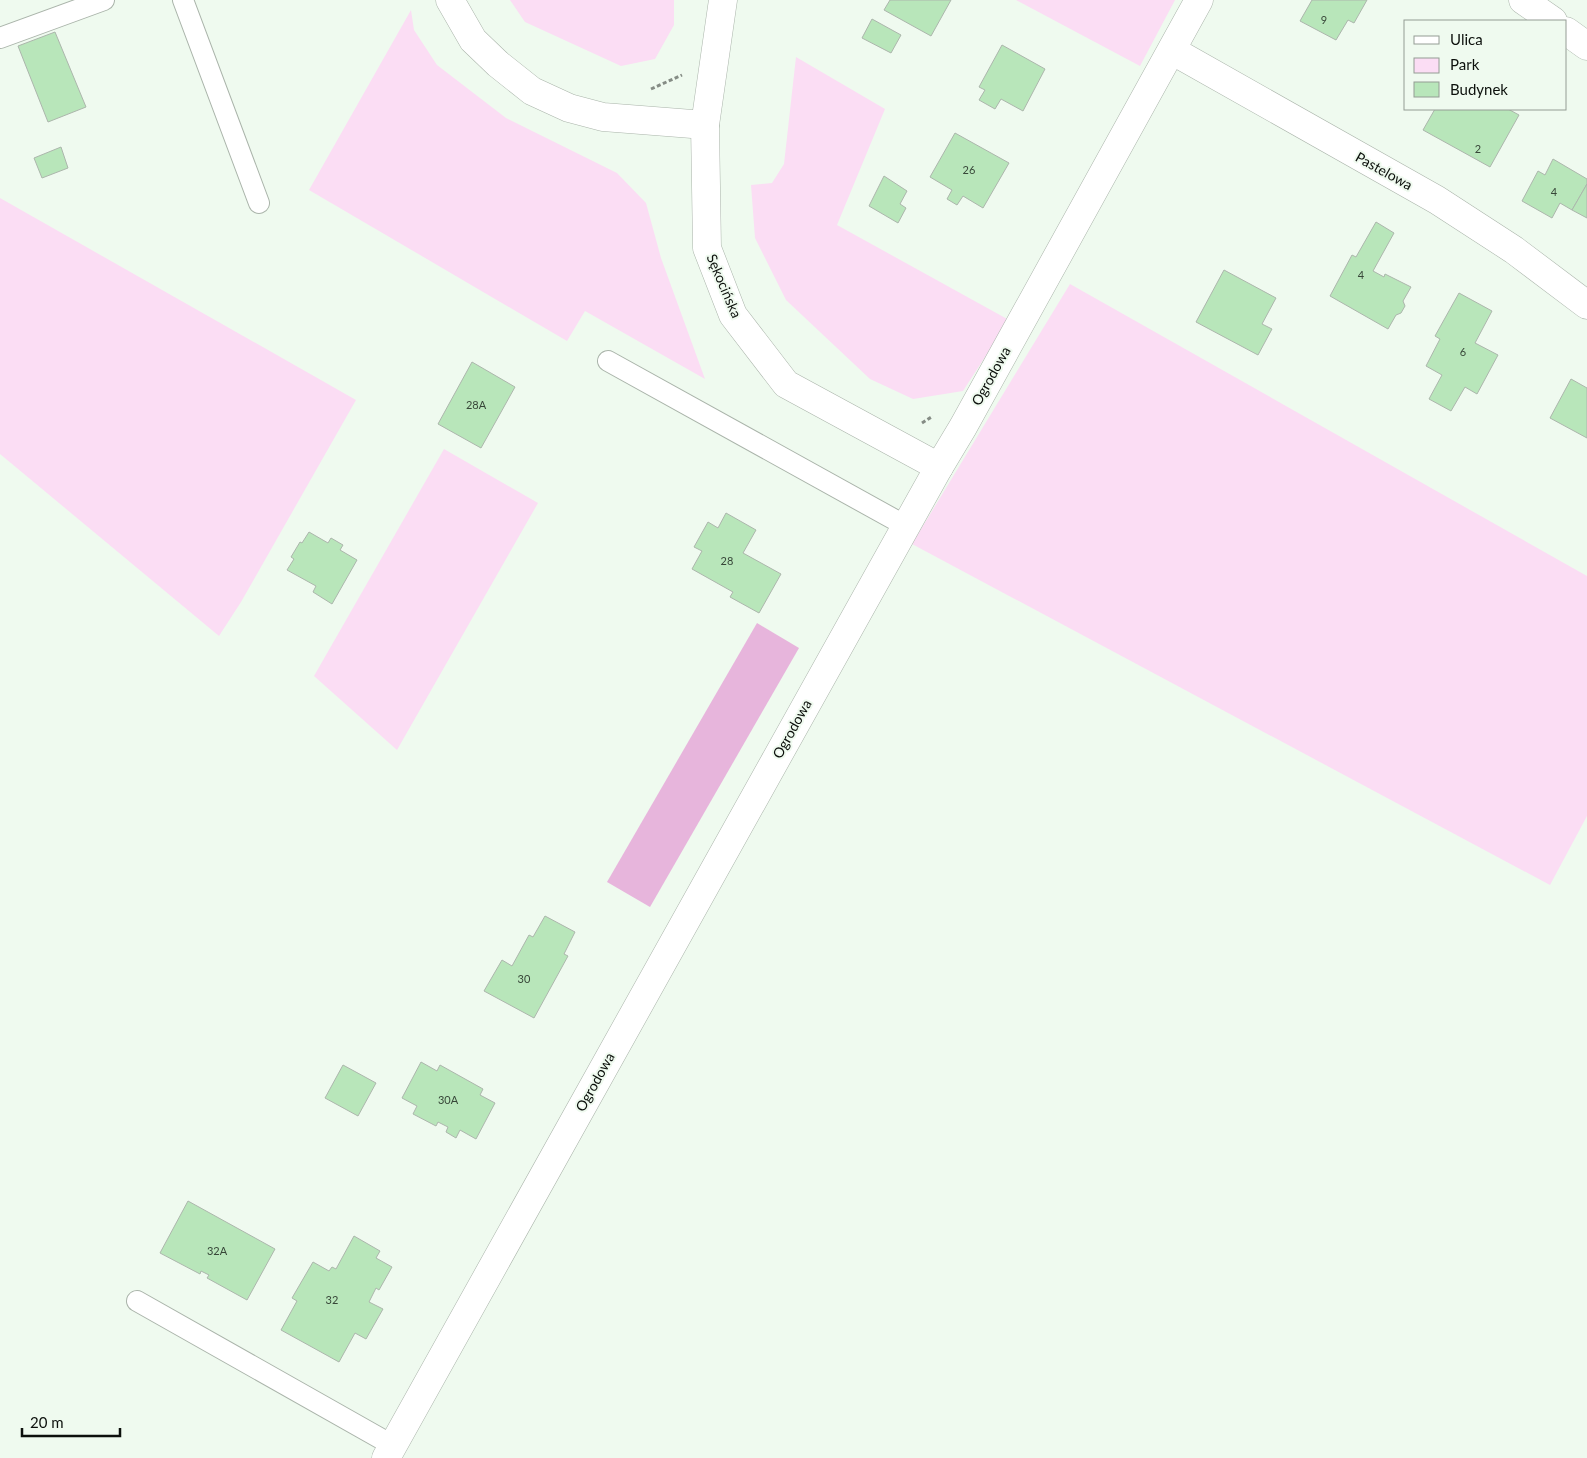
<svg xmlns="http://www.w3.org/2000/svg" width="1587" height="1458" font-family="Lato,sans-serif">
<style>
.green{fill:#fbddf4}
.forest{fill:#e7b5dc}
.building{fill:#b8e6ba;stroke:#acb6ac}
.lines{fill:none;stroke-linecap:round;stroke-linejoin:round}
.service-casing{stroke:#aab4aa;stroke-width:22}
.minor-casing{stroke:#aab4aa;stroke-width:29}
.tertiary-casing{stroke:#aab4aa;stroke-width:29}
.path{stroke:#858c85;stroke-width:3;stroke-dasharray:4 2.5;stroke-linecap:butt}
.service{stroke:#fff;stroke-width:20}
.minor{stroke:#fff;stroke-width:28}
.tertiary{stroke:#fff;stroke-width:28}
.labels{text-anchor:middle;stroke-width:4;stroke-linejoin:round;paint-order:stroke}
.number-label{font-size:11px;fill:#374638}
.street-label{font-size:14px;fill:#0c100c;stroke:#effaef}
</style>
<rect width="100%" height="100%" fill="#effaef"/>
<g class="green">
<path d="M510,0H674V25L655,59L621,66L525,22Z"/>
<path d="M1016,0H1175L1140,66Z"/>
<path d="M411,10L414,30L437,65L506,118L617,173L646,203L661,258L705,379L585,311L567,341L309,190Z"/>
<path d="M796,57L885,109L837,225L1009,320L963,391L913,399L870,379L786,300L755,238L751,185L772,183L784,164Z"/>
<path d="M0,198L356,400L241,602L219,636L0,454Z"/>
<path d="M1070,284L1587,576V816L1550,885L912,544Z"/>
<path d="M444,449L538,503L397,750L314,676Z"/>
</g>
<path class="forest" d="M757,623L799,648L650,907L607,882Z"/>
<g class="building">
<path d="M890,0H951L931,36L884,10Z"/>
<path d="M1312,0H1367L1354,23L1348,20L1336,40L1300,21Z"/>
<path d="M872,19L901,35L891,53L862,38Z"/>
<path d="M55,32L86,107L48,122L18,46Z"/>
<path d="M1002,45L1045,69L1023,111L1001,99L995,109L979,100L985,90L979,87Z"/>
<path d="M1435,109H1508L1519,115L1490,167L1423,130Z"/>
<path d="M955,133L1009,163L983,208L963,196L957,205L947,199L952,190L930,177Z"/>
<path d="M61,147L68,168L42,178L34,158Z"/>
<path d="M1553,159L1587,179V184L1572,210L1560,203L1552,218L1522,201L1538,171L1545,175Z"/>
<path d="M884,176L907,191L900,204L906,208L898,223L869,206Z"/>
<path d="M1587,184V218L1572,210Z"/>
<path d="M1376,222L1394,233L1373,271L1384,277L1385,274L1411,287L1403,301L1405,306L1401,313L1396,315L1388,329L1330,296L1352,255L1356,257Z"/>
<path d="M1224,270L1276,298L1262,324L1272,329L1258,355L1196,322Z"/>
<path d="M1459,293L1492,311L1475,343L1498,355L1477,394L1465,387L1451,411L1429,399L1442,375L1426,366L1440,339L1435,336Z"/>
<path d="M472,362L515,387L481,448L438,424Z"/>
<path d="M1571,379L1587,388V438L1550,418Z"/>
<path d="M726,513L756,530L743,553L781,574L759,613L730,597L733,592L692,569L702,551L694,547L708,522L718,528Z"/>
<path d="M309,532L328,543L331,538L343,545L340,550L357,560L332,604L313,592L316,586L287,570L294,559L291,557L300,542L302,543Z"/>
<path d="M545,916L575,932L564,954L568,956L534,1018L484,991L502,960L512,966L529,935L533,937Z"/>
<path d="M421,1062L437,1071L440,1065L483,1089L480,1095L495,1103L476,1139L460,1130L456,1138L446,1132L448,1127L438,1122L436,1126L413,1114L417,1106L402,1098Z"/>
<path d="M343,1065L376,1083L358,1116L325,1098Z"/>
<path d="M188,1201L275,1249L247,1300L207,1278L209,1275L201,1271L200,1274L160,1253Z"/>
<path d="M354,1236L380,1251L376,1258L392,1267L379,1290L376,1288L369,1302L383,1309L366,1339L355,1333L339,1362L281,1330L297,1301L292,1298L313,1262L329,1271L332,1267L336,1269Z"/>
</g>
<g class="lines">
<g class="service-casing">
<g id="service">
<path d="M183,0L259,203"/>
<path d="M0,38L104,0"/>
<path d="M608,361L906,526"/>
<path d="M137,1301L392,1445"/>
</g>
</g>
<g class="minor-casing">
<g id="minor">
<path d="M1523,0L1553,21"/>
<path d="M1566,31L1587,46"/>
<path d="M1173,51L1437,200L1514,250L1587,305"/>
<path d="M705,125L707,248L733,315L786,384L939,467"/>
<path d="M386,1458L939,467L963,427L1199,0"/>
</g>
</g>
<g class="tertiary-casing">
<path id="tertiary" d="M450,0L473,40L498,64L532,91L569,108L603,117L705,125L723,0"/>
</g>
<g class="path">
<path d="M651,89L682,75"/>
<path d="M922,423L933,416"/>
</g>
<use href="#service" class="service"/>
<use href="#minor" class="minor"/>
<use href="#tertiary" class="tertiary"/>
</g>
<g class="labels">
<g class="number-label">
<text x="1324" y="24">9</text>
<text x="1478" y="153">2</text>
<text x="969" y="174">26</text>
<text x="1554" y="196">4</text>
<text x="1361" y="279">4</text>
<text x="1463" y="356">6</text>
<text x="476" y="409">28A</text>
<text x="727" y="565">28</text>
<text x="524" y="983">30</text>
<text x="448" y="1104">30A</text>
<text x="217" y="1255">32A</text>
<text x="332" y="1304">32</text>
</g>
<g class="street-label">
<text transform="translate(1384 171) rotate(29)" y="5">Pastelowa</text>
<text transform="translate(724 286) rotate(67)" y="5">Sękocińska</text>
<text transform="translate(991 376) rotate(-61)" y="5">Ogrodowa</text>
<text transform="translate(792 729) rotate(-61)" y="5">Ogrodowa</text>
<text transform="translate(595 1082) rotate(-61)" y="5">Ogrodowa</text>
</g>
</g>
<rect x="1404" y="20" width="162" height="90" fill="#effaef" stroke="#949c94"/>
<rect x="1414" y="36" width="25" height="8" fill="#ffffff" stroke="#949c94"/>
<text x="1450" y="45" font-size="15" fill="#0c100c">Ulica</text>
<rect x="1414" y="58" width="25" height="15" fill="#fbddf4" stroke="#949c94"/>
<text x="1450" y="70" font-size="15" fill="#0c100c">Park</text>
<rect x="1414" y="82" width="25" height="15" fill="#b8e6ba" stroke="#949c94"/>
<text x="1450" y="95" font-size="15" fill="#0c100c">Budynek</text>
<path d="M22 1428v8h98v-8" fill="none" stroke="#0c100c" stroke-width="2.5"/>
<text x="30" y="1428" font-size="15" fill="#0c100c" stroke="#effaef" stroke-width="4" paint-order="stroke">20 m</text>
</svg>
